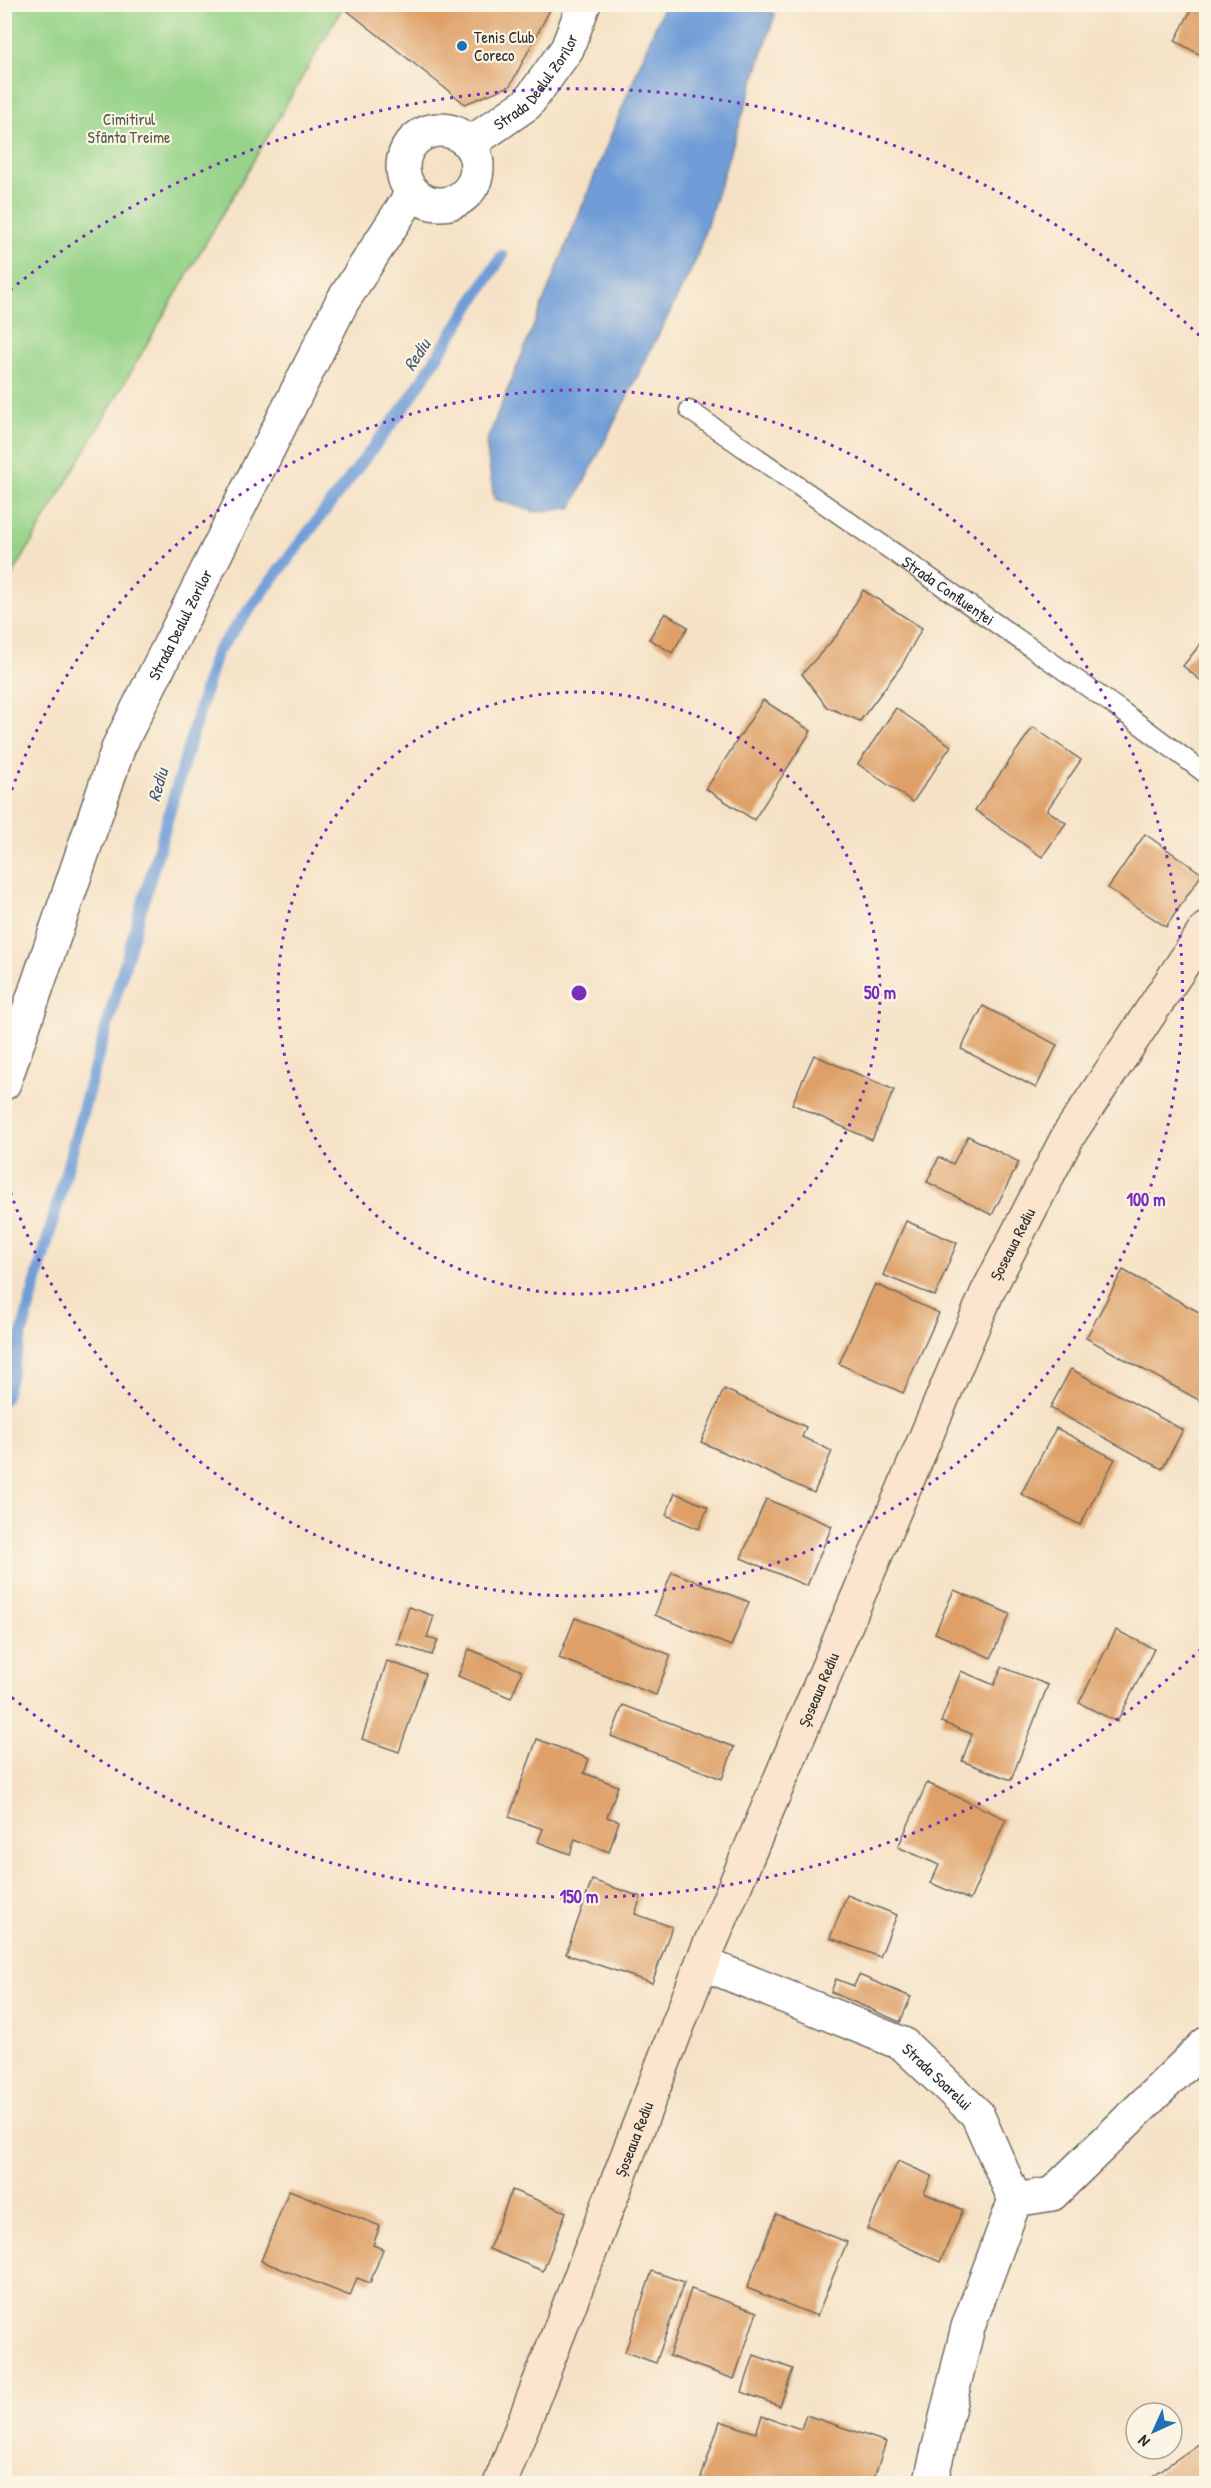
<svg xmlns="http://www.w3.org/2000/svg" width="1211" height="2488" font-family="'Patrick Hand',sans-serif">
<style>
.green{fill:#95d388;stroke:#607f5a;stroke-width:1.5}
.water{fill:#6f9dd7;stroke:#4d6481;stroke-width:1.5}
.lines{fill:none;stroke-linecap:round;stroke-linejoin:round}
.stream{stroke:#6f9dd7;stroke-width:12}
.building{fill:#dea068}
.service-casing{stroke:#726b61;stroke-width:21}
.minor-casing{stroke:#726b61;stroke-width:36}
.secondary-casing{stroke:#726b61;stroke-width:36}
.service{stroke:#fff;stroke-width:18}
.minor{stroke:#fff;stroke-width:33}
.secondary{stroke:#fbe5cf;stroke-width:33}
.ring{fill:none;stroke:#7b2cbf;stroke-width:3;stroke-dasharray:3 6}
.poi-dot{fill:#1f6fb2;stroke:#fcf5e5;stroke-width:2}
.labels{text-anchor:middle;stroke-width:4.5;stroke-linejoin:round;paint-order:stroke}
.poi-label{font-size:16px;fill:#2b2b2b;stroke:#fcf5e5;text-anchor:start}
.street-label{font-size:16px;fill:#2b2b2b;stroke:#fcf5e5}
.park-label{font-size:16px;fill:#4b5d47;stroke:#fcf5e5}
.water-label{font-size:18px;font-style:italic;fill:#465970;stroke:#fcf5e5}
.centre{fill:#7b2cbf;stroke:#fcf5e5;stroke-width:3}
.ring-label{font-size:18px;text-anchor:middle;font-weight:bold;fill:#7b2cbf;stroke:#fcf5e5;stroke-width:4.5;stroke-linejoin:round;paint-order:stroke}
</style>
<rect width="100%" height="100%" fill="#fcf5e5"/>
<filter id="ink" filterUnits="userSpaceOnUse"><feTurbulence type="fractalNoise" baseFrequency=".0167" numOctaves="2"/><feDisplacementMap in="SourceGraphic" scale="12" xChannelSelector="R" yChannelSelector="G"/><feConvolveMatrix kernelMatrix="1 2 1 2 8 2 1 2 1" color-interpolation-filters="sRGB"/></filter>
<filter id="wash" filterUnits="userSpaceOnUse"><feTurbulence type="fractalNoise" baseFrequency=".008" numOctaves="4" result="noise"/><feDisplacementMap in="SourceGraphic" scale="24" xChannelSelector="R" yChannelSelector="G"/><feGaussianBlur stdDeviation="1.35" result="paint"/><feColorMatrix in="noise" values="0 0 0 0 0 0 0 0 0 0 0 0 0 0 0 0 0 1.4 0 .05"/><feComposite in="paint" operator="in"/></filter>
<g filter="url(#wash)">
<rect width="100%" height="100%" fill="#f5e2c6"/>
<path class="green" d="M5,4H339L343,7L5,588Z"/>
<path class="water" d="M664,5H760L775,14L695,262L571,508L535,512L494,499L486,443Z"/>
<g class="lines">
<path class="stream" d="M4,1399L94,1070L216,653L408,402L502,256"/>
</g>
<g id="blocks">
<g class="building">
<path d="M339,4H553L510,86L465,104Z"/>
<path d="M1194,4H1206V58L1175,41Z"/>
<path d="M863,590L922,628L902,665L860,721L827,707L802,674L838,634Z"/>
<path d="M665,613L688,627L672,653L649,639Z"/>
<path d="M1206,637V685L1183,666Z"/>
<path d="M763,700L811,731L754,820L706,789Z"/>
<path d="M896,708L951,746L913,802L858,764Z"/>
<path d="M1033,727L1081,760L1047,810L1066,823L1042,857L975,810Z"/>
<path d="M1145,834L1202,874L1166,927L1108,888Z"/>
<path d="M983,1006L1057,1045L1036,1088L961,1049Z"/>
<path d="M814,1055L894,1090L872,1140L792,1104Z"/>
<path d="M968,1136L1019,1162L992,1215L927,1182L939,1157L953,1164Z"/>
<path d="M906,1221L957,1243L935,1296L883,1275Z"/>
<path d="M1123,1270L1206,1316V1404L1086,1338Z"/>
<path d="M875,1284L939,1313L903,1393L839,1364Z"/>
<path d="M1071,1369L1183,1430L1162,1469L1050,1408Z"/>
<path d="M724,1389L806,1427L802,1437L832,1451L814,1493L701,1442Z"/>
<path d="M1056,1428L1115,1459L1080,1525L1021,1494Z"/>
<path d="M675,1493L708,1507L699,1529L666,1515Z"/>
<path d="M766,1499L832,1526L807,1586L741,1558Z"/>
<path d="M672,1572L749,1602L731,1646L655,1615Z"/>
<path d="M954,1590L1010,1614L991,1658L935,1633Z"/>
<path d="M409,1607L434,1616L427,1637L438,1640L432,1655L397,1644Z"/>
<path d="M575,1618L671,1655L656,1695L559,1658Z"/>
<path d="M1116,1630L1154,1649L1117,1722L1079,1703Z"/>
<path d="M469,1649L522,1671L511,1698L458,1676Z"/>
<path d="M387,1661L426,1674L399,1752L362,1739Z"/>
<path d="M1002,1667L1048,1685L1011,1780L962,1761L972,1734L941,1722L961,1671L994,1685Z"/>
<path d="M623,1705L734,1747L722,1779L611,1736Z"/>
<path d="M537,1739L589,1759L584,1773L618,1786L607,1817L619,1821L609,1852L575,1839L570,1854L538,1842L543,1829L509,1817Z"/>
<path d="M927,1783L1006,1819L970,1900L931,1883L939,1865L898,1847Z"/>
<path d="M592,1880L641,1897L635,1914L672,1927L652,1983L566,1954Z"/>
<path d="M847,1895L897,1915L880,1957L830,1938Z"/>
<path d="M859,1975L911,1997L900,2022L831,1992L836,1979L854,1986Z"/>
<path d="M898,2161L932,2176L924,2193L963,2210L940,2262L867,2229Z"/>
<path d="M289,2190L380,2226L373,2245L383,2249L370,2283L357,2278L350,2296L261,2261Z"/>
<path d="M512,2190L566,2212L543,2271L489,2249Z"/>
<path d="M776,2214L847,2242L817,2316L747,2288Z"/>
<path d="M652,2271L684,2282L656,2363L625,2352Z"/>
<path d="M691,2289L757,2312L734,2379L669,2356Z"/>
<path d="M754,2355L793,2369L780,2406L742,2392Z"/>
<path d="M806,2415L886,2442L872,2484H699L720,2421L756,2433L762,2416L801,2429Z"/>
<path d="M1206,2439V2484H1141Z"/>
</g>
</g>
</g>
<g filter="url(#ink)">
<use href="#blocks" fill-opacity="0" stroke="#726b61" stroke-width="1.5"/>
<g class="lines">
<g class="service-casing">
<g id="service">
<path id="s1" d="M689,410L1119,709L1206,774"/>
</g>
</g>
<g class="minor-casing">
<g id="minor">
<circle cx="440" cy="167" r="37"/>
<path id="s2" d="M469,144L527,104L567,49L584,4"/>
<path id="s3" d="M4,1083L119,746L342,302L413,192"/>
<path id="s4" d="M702,1963L903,2044L977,2114L1015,2200L968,2327L930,2484"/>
<path d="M1015,2200L1052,2194L1206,2044"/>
</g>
</g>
<g class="secondary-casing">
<g id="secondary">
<path id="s5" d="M500,2484L702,1963L987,1293L1068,1136L1206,929"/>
</g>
</g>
<use href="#service" class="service"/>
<use href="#minor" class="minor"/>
<use href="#secondary" class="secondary"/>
</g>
</g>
<g class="ring">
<circle cx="579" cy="993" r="301"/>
<path d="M6 807A603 603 0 1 1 6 1179"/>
<path d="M1201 1649A904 904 0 0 1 10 1696M10 290A904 904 0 0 1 1201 337"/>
</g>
<circle class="poi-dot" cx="462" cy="46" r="6"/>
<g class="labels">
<g class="poi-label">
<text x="474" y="43">Tenis Club<tspan x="474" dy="18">Coreco</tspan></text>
</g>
<g class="street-label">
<text dy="6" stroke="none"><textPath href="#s2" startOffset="93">Strada Dealul Zorilor</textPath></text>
<text dy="6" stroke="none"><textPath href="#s1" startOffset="316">Strada Confluenței</textPath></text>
<text dy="6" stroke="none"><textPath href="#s3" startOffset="492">Strada Dealul Zorilor</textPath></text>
<text dy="6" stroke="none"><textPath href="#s5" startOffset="1342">Șoseaua Rediu</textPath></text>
<text dy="6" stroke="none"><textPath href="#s5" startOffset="856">Șoseaua Rediu</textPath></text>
<text dy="6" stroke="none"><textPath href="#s4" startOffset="264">Strada Soarelui</textPath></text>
<text dy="6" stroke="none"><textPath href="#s5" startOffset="370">Șoseaua Rediu</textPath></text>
</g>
<g class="park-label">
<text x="129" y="125">Cimitirul<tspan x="129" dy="18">Sfânta Treime</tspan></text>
</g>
<g class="water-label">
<text transform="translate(417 355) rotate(-57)" y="6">Rediu</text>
<text transform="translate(158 785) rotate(-74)" y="6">Rediu</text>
</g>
</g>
<circle cx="579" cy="993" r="9" class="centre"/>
<g class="ring-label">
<text x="880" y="999">50 m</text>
<text x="1146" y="1206">100 m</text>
<text x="579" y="1903">150 m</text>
</g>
<rect width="1211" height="2488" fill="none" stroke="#fcf5e5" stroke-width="24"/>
<g transform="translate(1154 2431) rotate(225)"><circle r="28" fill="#fcf5e5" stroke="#a8a49b" stroke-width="1.5"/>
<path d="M0-4.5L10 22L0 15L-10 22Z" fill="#1f6fb2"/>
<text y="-9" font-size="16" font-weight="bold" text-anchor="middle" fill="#2b2b2b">N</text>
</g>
</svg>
